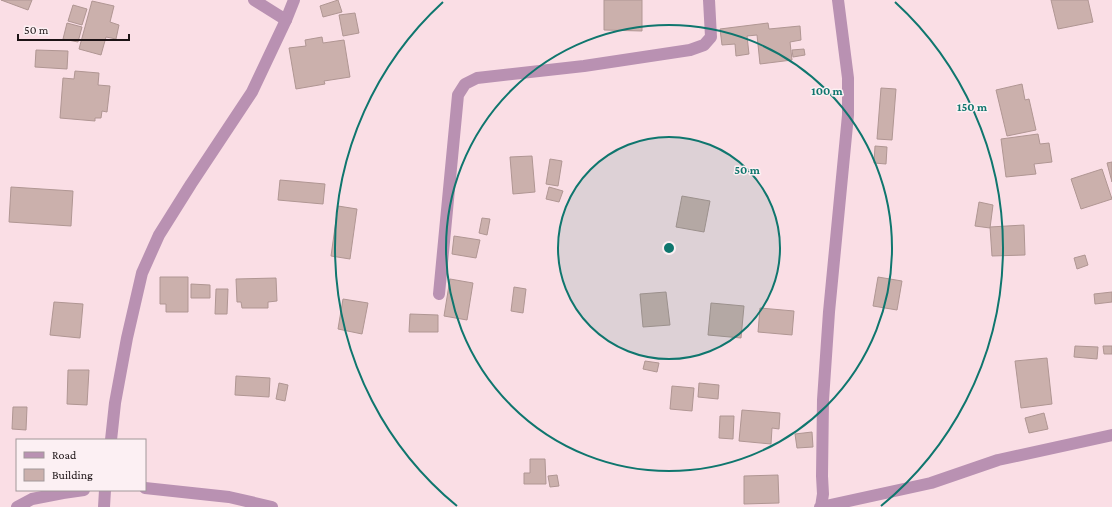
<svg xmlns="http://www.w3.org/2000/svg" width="1112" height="507" font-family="'Crimson Pro',serif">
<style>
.building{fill:#cbb0ac;stroke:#b09693}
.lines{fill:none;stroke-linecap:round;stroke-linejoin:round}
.street{stroke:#b991b2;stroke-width:12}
.ring{fill:none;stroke:#0f766e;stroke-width:2}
.centre{fill:#0f766e;stroke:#fcf0f3;stroke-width:2}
.ring-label{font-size:12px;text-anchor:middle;font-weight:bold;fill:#0f766e;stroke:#fcf0f3;stroke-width:3;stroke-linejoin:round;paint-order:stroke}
</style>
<rect width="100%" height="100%" fill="#fadee5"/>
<g class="building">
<path d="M1,0H32L28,10Z"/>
<path d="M338,0L342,12L323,17L320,6Z"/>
<path d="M604,0H642V31L604,30Z"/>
<path d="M1051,0H1088L1093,22L1058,29Z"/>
<path d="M92,1L114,6L110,22L119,25L116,39L106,37L101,55L79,49Z"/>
<path d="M73,5L87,9L82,25L68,21Z"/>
<path d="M355,13L359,33L343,36L339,15Z"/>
<path d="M67,23L82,27L78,42L63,39Z"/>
<path d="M768,23L769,29L800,26L801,40L790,42L792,60L760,64L757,35L747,36L749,54L736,56L735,44L722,45L720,29Z"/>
<path d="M322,37L323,43L344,40L350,77L324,81L325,84L296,89L289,48L306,46L305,40Z"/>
<path d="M804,49L805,55L793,57L792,50Z"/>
<path d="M36,50L68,51L67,69L35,67Z"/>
<path d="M75,71L99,73L98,85L110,86L107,112L102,111L101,118H95V121L60,118L63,78L74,79Z"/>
<path d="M1022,84L1025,100L1029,99L1036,130L1007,136L996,90Z"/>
<path d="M881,88L896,89L892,140L877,139Z"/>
<path d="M1038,134L1040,144L1049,143L1052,162L1034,164L1036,174L1006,177L1001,139Z"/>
<path d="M875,146L887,147L886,164L874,163Z"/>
<path d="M532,156L535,192L513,194L510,157Z"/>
<path d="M550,159L562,161L558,186L546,184Z"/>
<path d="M1112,162V182L1107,163Z"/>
<path d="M1102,169L1112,199L1081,209L1071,179Z"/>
<path d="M280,180L325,184L323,204L278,200Z"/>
<path d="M11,187L73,191L71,226L9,222Z"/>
<path d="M549,187L563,191L559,202L546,199Z"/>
<path d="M682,196L710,201L704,232L676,227Z"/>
<path d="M979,202L993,205L990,228L975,226Z"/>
<path d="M338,206L357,209L350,259L331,256Z"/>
<path d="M482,218L490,219L487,235L479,233Z"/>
<path d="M1024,225L1025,255L992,256L990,227Z"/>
<path d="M454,236L480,240L476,258L452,254Z"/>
<path d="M1085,255L1088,265L1077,269L1074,258Z"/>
<path d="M160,277H188V312H166V304H160Z"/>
<path d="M878,277L902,281L897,310L873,306Z"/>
<path d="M276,278L277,301L268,302V308H242L241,302H237L236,279Z"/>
<path d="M450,279L473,283L467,320L444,316Z"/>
<path d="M191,284L210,285V298H191Z"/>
<path d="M514,287L526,289L523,313L511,311Z"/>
<path d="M216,289H228L227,314H215Z"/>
<path d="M666,292L670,325L643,327L640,294Z"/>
<path d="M1112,292V302L1095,304L1094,294Z"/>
<path d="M343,299L368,303L362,334L338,329Z"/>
<path d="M54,302L83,304L80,338L50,335Z"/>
<path d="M711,303L744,306L741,338L708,335Z"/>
<path d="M760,308L794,311L792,335L758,332Z"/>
<path d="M410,314L438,315V332H409Z"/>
<path d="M1075,346L1098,347L1097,359L1074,357Z"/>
<path d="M1103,346H1112V354H1104Z"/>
<path d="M1047,358L1052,404L1021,408L1015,361Z"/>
<path d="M645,361L659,363L657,372L643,369Z"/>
<path d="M68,370H89L87,405L67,404Z"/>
<path d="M236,376L270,378L269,397L235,395Z"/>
<path d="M279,383L288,385L285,401L276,399Z"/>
<path d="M699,383L719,385L718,399L698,397Z"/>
<path d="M672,386L694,388L692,411L670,409Z"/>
<path d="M13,407H27L26,430L12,429Z"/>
<path d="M742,410L780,413L779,429L772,428L771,444L739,441Z"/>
<path d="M1044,413L1048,429L1029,433L1025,418Z"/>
<path d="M720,416H734L733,439L719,438Z"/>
<path d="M812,432L813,447L797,448L795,434Z"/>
<path d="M530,459H545L546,484H524V473H530Z"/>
<path d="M557,475L559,486L550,487L548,476Z"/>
<path d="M778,475L779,503L744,504V476Z"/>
</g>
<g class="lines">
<g class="street">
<path d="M254,0L286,20"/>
<path d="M439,294L458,95L465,84L477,78L584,66L690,50L704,45L711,37L709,0"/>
<path d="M111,440L115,403L127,338L142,273L159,235L191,184L252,92L286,20L294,0"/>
<path d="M145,488L229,497L272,507"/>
<path d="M17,507L32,499L63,493L84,490"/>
<path d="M104,507L105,490"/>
<path d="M820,507H821L823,494L822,476L823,400L829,312L848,115V78L838,0"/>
<path d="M821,507L931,483L998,460L1112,435"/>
</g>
</g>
<circle cx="669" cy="248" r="111" fill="#0f766e" fill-opacity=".12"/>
<g class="ring">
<circle cx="669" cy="248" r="111"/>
<circle cx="669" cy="248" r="223"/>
<path d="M457 506A334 334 0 0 1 443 2M895 2A334 334 0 0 1 881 506"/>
</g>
<circle cx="669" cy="248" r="6" class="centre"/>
<g class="ring-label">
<text x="827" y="95">100 m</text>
<text x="972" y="111">150 m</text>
<text x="747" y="174">50 m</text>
</g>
<rect x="16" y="439" width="130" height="52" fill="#fcf0f3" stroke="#a2989a"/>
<rect x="24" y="452" width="20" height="6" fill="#b991b2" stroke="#a2989a"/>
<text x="52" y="459" font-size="12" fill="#1c1315">Road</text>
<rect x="24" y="469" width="20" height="12" fill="#cbb0ac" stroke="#a2989a"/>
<text x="52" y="479" font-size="12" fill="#1c1315">Building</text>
<path d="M18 34v6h111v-6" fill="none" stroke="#1c1315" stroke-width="2"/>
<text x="24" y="34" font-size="12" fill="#1c1315" stroke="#fcf0f3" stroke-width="3" paint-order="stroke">50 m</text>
</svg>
